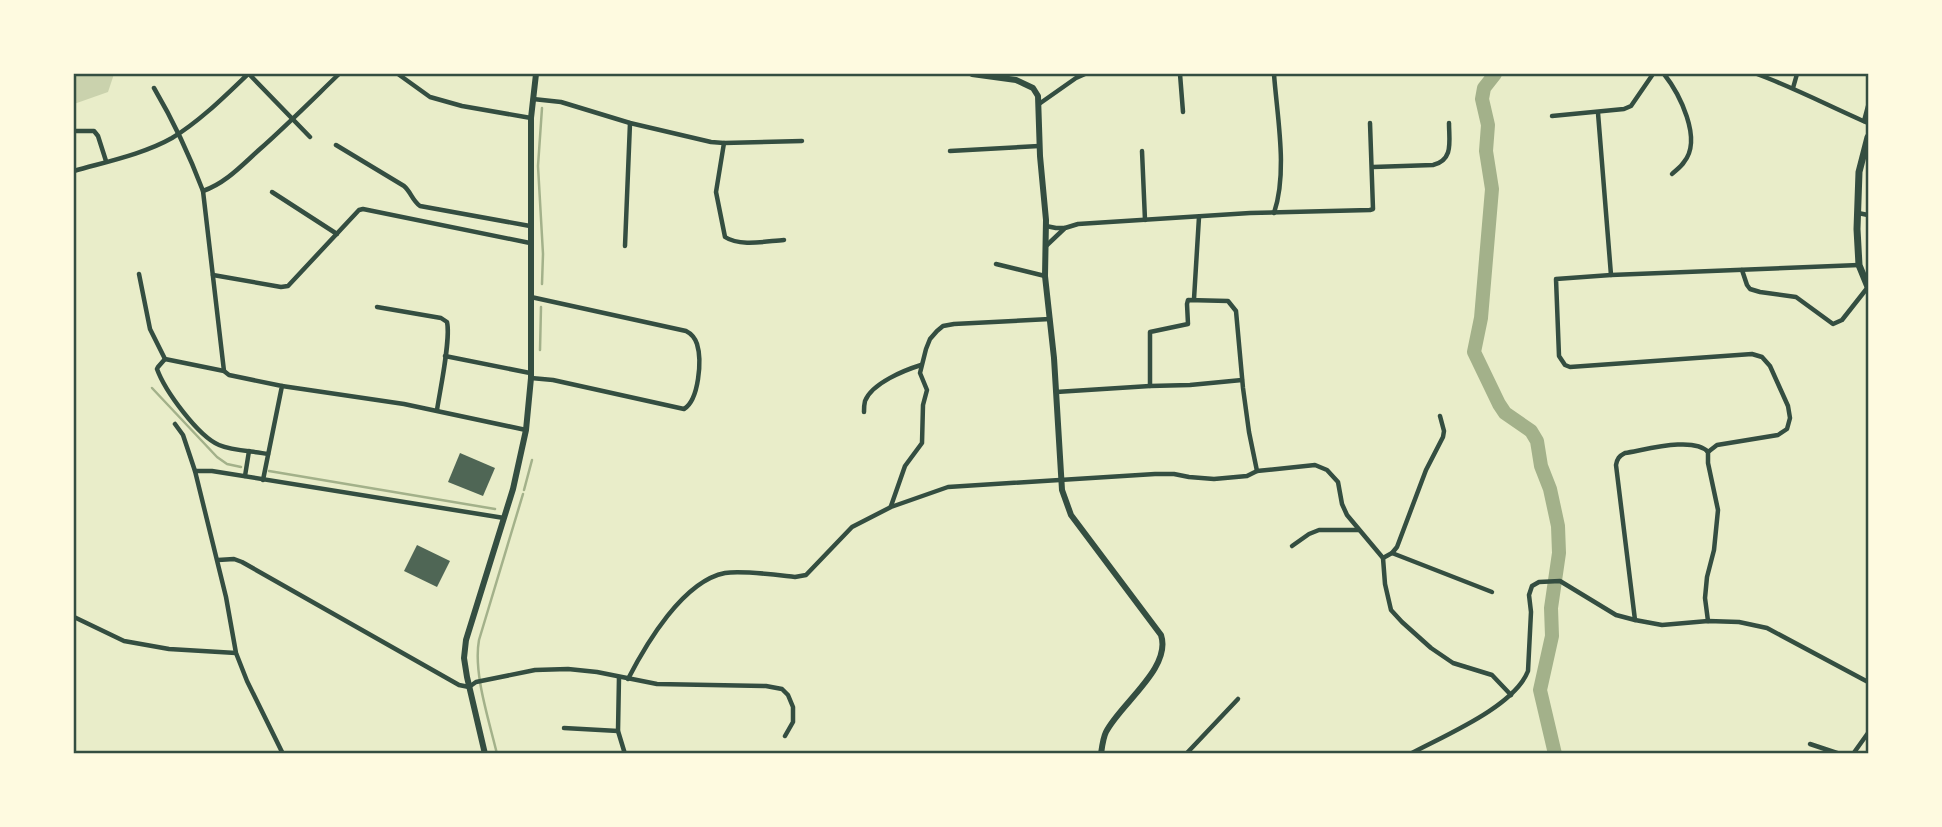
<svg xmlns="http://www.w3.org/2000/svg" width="1942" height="827" font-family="'IBM Plex Sans',sans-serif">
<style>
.green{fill:#cad2ad}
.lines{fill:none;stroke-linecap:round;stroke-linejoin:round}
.stream{stroke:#a3b18a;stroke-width:2.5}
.river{stroke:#a3b18a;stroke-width:14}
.building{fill:#4f6655}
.minor{stroke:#344e41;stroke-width:4.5}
.tertiary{stroke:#344e41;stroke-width:6}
.secondary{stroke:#344e41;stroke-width:7}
.neatline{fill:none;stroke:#344e41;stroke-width:2.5}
</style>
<rect width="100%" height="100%" fill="#e9edc9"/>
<path class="green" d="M74,74H114L108,92L74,104Z"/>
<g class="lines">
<g class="stream">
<path d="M542,108L538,166L543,254L542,284"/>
<path d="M540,350L541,307"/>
<path d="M152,388L217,457L227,464L241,467"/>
<path d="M269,471L495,509"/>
<path d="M524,490L532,460"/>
<path d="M497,754C489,720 473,673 479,640L523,494"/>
</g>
<path class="river" d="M1495,74L1484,88L1482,99L1488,125L1486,151L1492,189L1481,318L1474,352L1499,404L1505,413L1531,431L1537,441L1541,466L1550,489L1558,526L1559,553L1551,608L1552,636L1540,690L1555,754"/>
</g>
<g class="building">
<path d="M460,453L495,468L483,496L448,482Z"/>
<path d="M417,545L450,561L437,587L404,571Z"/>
</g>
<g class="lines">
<g class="minor">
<path d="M249,74L310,137"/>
<path d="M398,74L430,97L462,106L531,118"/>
<path d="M1180,74L1183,112"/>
<path d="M1664,74C1679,93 1703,139 1684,162C1681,167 1676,170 1672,174"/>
<path d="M1757,74C1795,88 1831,107 1868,123"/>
<path d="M154,88C174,122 189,154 203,191L224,371"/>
<path d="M1793,88L1797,74"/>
<path d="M533,99L561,102L630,123L711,142L724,143L802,141"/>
<path d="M1039,104L1076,78L1085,74"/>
<path d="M1598,113L1611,275"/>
<path d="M1552,116L1624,109L1631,106L1653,74"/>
<path d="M1864,121L1868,106"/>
<path d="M74,131H94L98,136L106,161"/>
<path d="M724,143L716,192L725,237C740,247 767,241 784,240"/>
<path d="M336,145L404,186C411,192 412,200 420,206L530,226"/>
<path d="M950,151L1039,146"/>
<path d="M1142,151L1145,220"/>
<path d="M1373,167L1433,165C1454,160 1449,141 1449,123"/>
<path d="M74,171C105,162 144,154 172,138C200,121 225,96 248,74"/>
<path d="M203,191C226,183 242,165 260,149C287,125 313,99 339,74"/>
<path d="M272,192L337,234"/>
<path d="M1274,213C1288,172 1277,116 1274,74"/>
<path d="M1858,213L1868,215"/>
<path d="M1046,226L1056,228H1065"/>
<path d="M625,246L630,123"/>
<path d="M1046,246L1065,228L1078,224L1250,213L1370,210L1373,209L1370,123"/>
<path d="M996,264L1045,276"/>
<path d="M1742,270L1747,285L1750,289L1760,292L1796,297L1833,324L1842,320L1868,287"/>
<path d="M139,274L150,329L165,359L224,371L229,375L282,386L263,480"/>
<path d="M213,275L281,287L288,286L359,210L363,209L530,243"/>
<path d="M1194,299L1199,217"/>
<path d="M377,307L441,318L447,322C451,339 440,390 437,410"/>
<path d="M445,356L530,373"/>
<path d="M165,359L158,367L157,369C165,391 198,436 219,445C233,451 253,451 268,454"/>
<path d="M531,378L553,380L684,409C699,400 702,360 697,344C695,338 692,334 686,331L531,297"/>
<path d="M282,386L404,404L526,430"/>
<path d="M1150,386V332L1188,324L1187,304L1188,300L1228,301L1236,311L1243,388L1249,432L1257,471"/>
<path d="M1056,392L1150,386L1190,385L1242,380"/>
<path d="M864,412C864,409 864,405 865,401C872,383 905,370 921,365"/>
<path d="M175,424L183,435L195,471L226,597L236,653L247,681L283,754"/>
<path d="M1708,452L1717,445L1778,435L1787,429L1790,418L1788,406L1770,366L1762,357L1752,354L1570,367L1565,365L1559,356L1556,279L1611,275L1859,265"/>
<path d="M195,471H212L504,518"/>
<path d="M245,476L249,451"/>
<path d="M891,506L905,466L922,443L923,405L927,390L920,373L926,349L930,339L937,331L943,326L954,324L1050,319"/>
<path d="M1292,546L1309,534L1319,530H1359"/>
<path d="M1392,553L1492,592"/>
<path d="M1383,558L1392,553L1397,547L1426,470L1443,437L1444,431L1440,416"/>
<path d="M218,560L234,559L242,562L459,685L469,687L476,682L535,670L568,669L597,672L657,684L766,686L782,689L788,695L793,707V722L785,736"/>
<path d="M74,617L124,641L169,649L236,653"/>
<path d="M1635,620L1616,465C1617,459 1619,456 1625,453C1645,450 1694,436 1708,452"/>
<path d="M1708,621L1705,598L1707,577L1714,550L1718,510L1708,463V452"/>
<path d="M619,677L618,731L625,754"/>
<path d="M628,679C646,644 683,581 725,573C742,570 777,575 795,577L806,575L852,527L891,507L948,487L1155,474H1174L1189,477L1214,479L1247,476L1257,471L1315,465L1327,470L1338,482L1342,504L1347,515L1383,558L1385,584L1391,610L1402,622L1431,648L1453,663L1492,675L1511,695"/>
<path d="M564,728L618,731"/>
<path d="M1810,744L1840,754"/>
<path d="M1186,754L1238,699"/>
<path d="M1410,754C1443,736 1514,707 1528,671L1531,612L1529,595L1532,586L1539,582L1560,581L1616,615L1635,620L1662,625L1708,621L1739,622L1767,628L1868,682"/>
<path d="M1853,754L1868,733"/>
</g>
<g class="tertiary">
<path d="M972,74L1016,80L1033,88L1038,96L1040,156L1046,220L1045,276L1054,358L1062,490L1071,515L1161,635C1172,668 1120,704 1106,732C1103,738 1102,747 1101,754"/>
<path d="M485,754L467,677L464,658L466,640L513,489L526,430L531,378V118L536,74"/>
</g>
<path class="secondary" d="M1868,137L1859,172L1857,229L1859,265L1868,287"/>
</g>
<rect width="1942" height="827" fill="none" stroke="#fefae0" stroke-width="150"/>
<rect x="75" y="75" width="1792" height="677" class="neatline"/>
</svg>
